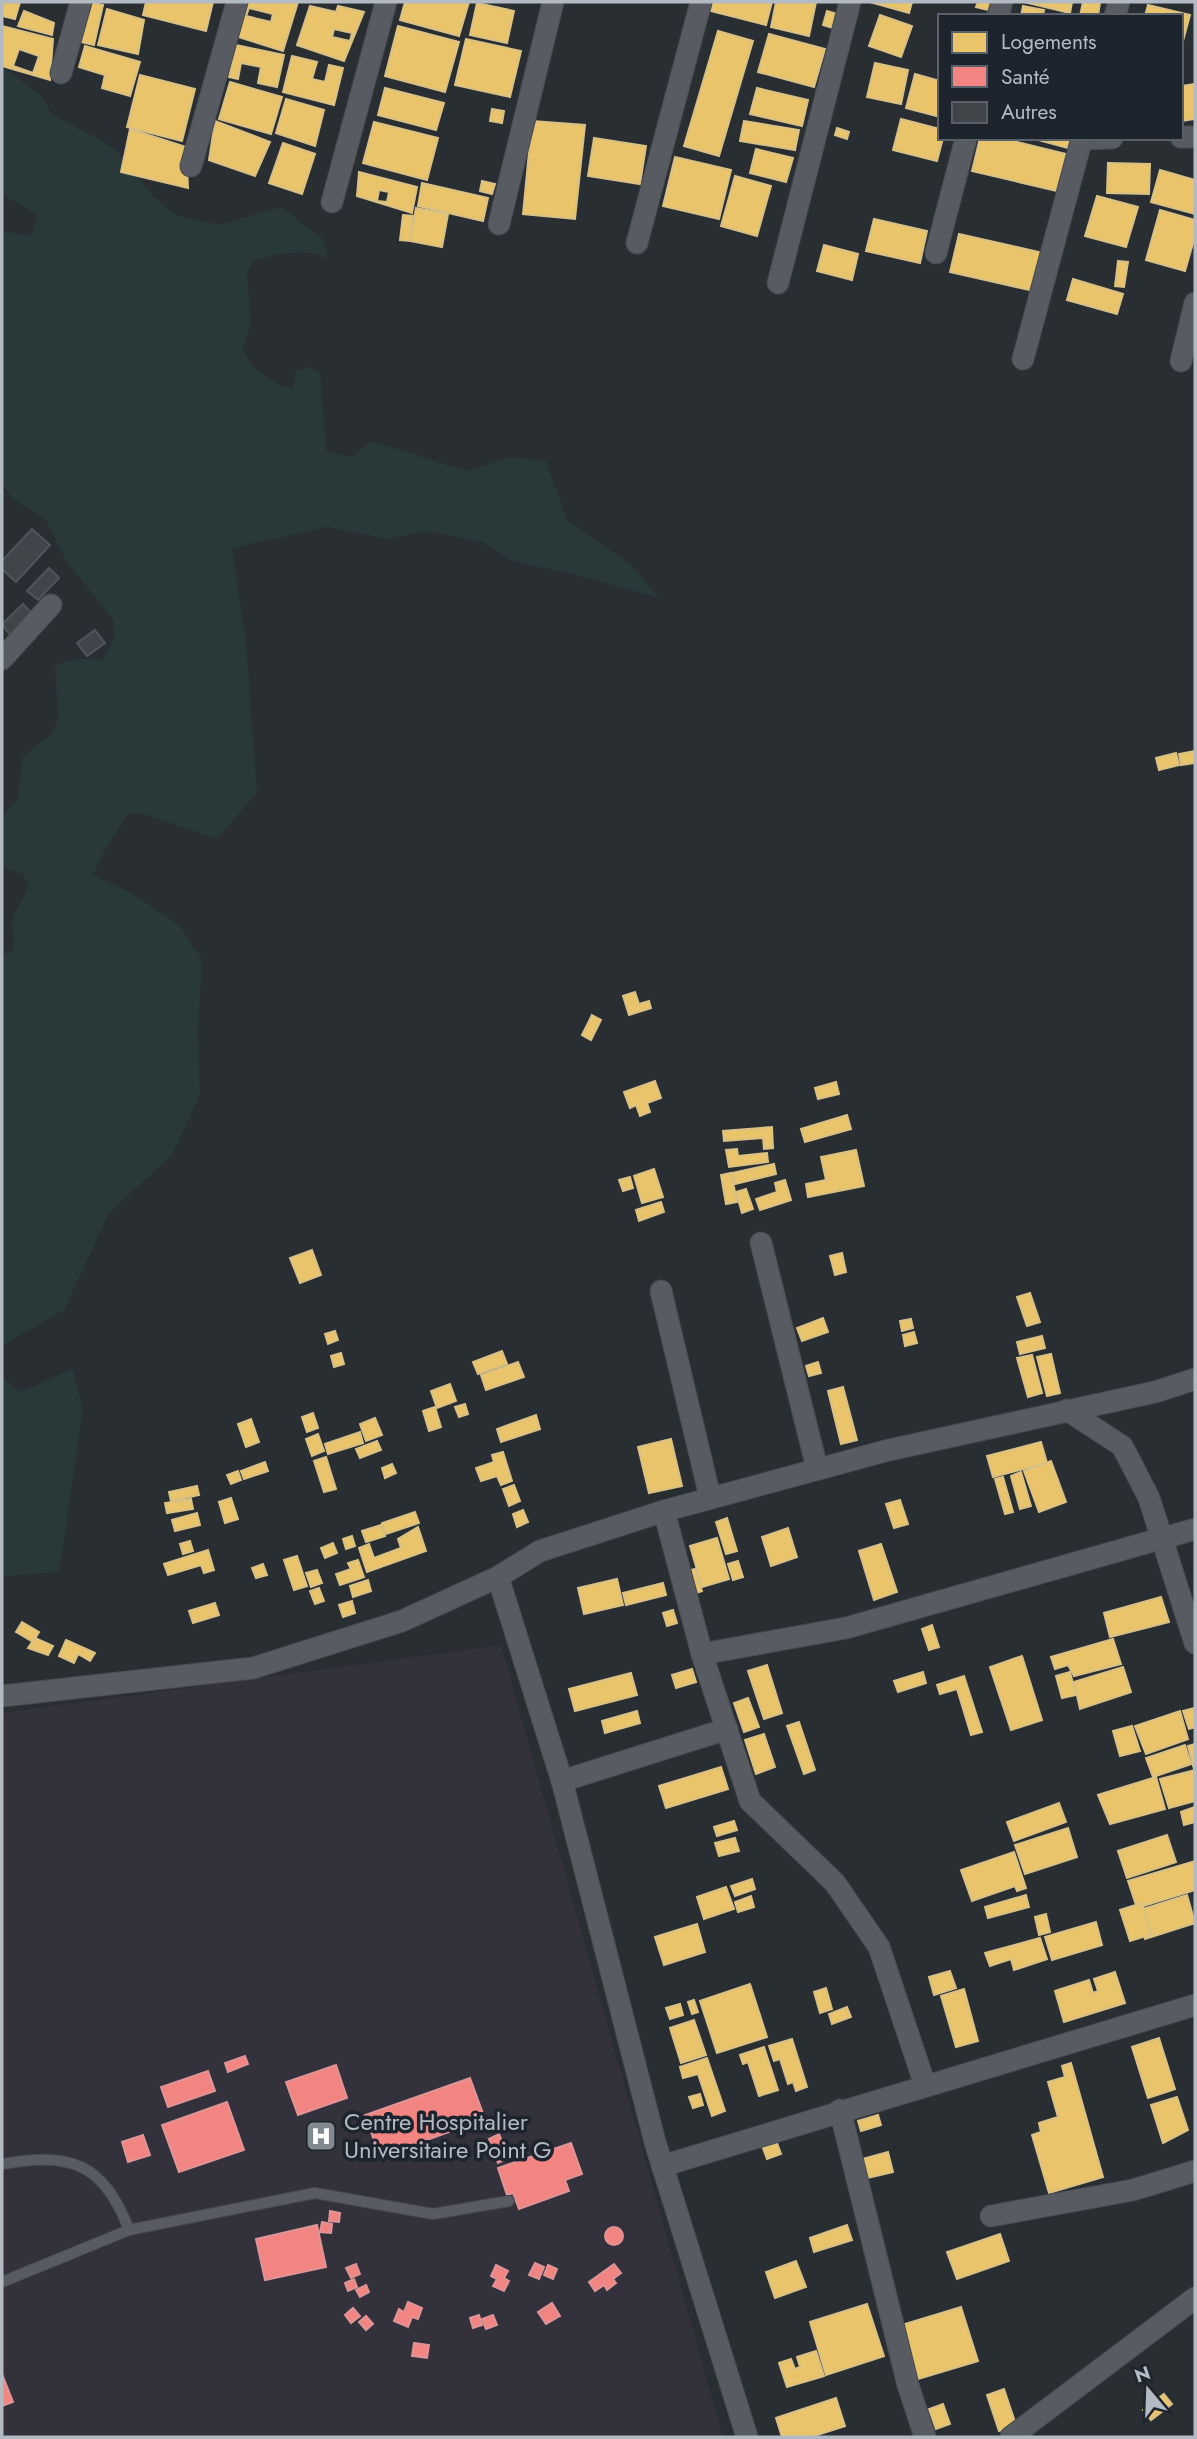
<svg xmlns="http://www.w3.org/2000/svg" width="1197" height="2439" font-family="Jost,sans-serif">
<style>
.medical{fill:#32313c}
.green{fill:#29393a}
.homes{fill:#e9c46a;stroke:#d9c185;stroke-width:2;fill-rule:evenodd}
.health{fill:#f28482;stroke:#df9496;stroke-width:2}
.building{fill:#41454a;stroke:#50555b;stroke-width:2}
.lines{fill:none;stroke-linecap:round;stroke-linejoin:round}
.lane-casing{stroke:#464a4e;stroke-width:12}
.street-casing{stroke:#464a4e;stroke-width:23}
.lane{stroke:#585c62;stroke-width:10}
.street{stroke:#585c62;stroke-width:21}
.labels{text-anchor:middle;stroke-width:7;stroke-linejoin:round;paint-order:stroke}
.poi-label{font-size:24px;fill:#b3bac4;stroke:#1d242d;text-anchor:start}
</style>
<rect width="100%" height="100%" fill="#292e33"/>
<path class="medical" d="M501,1645L723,2437H2V1713Z"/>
<g class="green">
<path d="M2,67L42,96L51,113L114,148L153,196L177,216L219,225L281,207L322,238L329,259C307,248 278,253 254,260L247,273L251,326L242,348C248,366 274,387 293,388L296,371L309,367L320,372L326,451L352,457L372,441L467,471L509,457L546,461L567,520L631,565L659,598L573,574L515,562L482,542L426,531L387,539L327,527L232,548L246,643L257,792L217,839L141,813L128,814L102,855L93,875L130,892L179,925L202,959L198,1033L200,1094L172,1155L109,1213L64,1310L8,1342L2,1348V956L14,950L12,918L29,887L23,874L2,867V816L18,800L22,758L53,732L58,717L55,665L79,659L102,660L114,639L113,619L67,562L45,518L14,500L2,484V231L31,236L38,215L2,194Z"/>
<path d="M72,1369L83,1409L59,1572L2,1576V1377L20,1392Z"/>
</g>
<g class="homes">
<path d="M2,2H20L15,19L2,16Z"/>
<path d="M90,2L103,5L94,45L81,42Z"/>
<path d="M146,2H213L206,31L143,15Z"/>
<path d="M235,2H298L283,51L229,34ZM249,8L273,14L271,22L246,16Z"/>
<path d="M405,2H469L459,36L400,20Z"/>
<path d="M713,2H772L766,25L711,11Z"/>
<path d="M776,2H816L809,36L771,27Z"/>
<path d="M870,2H912L909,13Z"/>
<path d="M978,2H991L992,11L976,7Z"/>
<path d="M1024,2H1072L1070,13Z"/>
<path d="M1083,2H1100L1098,16H1080Z"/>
<path d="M477,3L514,11L507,43L470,35Z"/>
<path d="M1148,5L1190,15L1183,41L1181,16H1145Z"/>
<path d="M310,6L336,12L338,6L364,12L344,61L297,45ZM334,29L352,33L350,41L332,37Z"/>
<path d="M1023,6L1044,10L1043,16H1021Z"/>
<path d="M107,9L144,20L138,54L98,45Z"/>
<path d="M24,11L54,23L52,35L18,26Z"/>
<path d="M827,11L837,14L833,28L823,25Z"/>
<path d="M880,15L912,26L901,57L869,46Z"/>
<path d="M2,26L53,39L50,80L2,66ZM19,49L39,56L33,73L13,66Z"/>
<path d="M398,26L459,42L445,92L385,76Z"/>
<path d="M718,31L753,41L719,156L684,146Z"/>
<path d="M769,34L825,49L814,87L758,72Z"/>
<path d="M466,39L521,51L510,97L455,85Z"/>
<path d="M236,45L284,55L277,87L258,83L261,67L241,63L238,79L229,77Z"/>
<path d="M85,46L140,62L130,96L102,88L105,75L79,67Z"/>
<path d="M292,56L317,62L312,79L325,82L329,65L343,68L334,105L283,92Z"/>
<path d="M875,63L908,70L901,104L867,97Z"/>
<path d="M915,74L940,81V117L906,108Z"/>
<path d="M140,75L195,89L182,141L127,127Z"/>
<path d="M230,82L282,97L271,134L219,119Z"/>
<path d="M1195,84V119L1181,121V86Z"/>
<path d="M385,88L444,103L436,130L378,115Z"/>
<path d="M757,88L808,100L802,126L750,114Z"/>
<path d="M286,99L324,110L315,146L276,133Z"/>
<path d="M492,109L504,111L502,123L490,121Z"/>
<path d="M901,119L940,129V138H943L937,161L893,150Z"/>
<path d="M215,121L270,142L255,176L209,160Z"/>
<path d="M532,121L585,125L575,219L523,214Z"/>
<path d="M744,121L799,130L795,150L740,141Z"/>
<path d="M374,122L438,138L427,180L363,163Z"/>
<path d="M837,128L849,132L847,139L835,135Z"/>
<path d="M130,129L186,147L188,188L121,172Z"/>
<path d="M594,138L646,146L640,184L588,176Z"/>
<path d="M980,138H1001L1066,154L1057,191L972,171Z"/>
<path d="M1031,138H1071L1068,148Z"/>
<path d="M283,143L315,154L302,194L269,183Z"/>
<path d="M756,149L793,158L786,182L750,173Z"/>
<path d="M675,157L731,170L719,219L663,206Z"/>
<path d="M1108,163L1150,164L1149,194L1107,193Z"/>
<path d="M1160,170L1195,180V214L1151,202Z"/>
<path d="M359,172L417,187L412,213L357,196ZM379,190L389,192L387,202L377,201Z"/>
<path d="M735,176L771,186L757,236L721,226Z"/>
<path d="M482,181L495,184L492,194L480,191Z"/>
<path d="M422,183L488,198L483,221L418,206Z"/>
<path d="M1097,196L1138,207L1126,247L1085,236Z"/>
<path d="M416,208L448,214L442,247L410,241Z"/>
<path d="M1160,210L1195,220V236L1185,271L1146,260Z"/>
<path d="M403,215L413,216L410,241L400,240Z"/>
<path d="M874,219L927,231L920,263L866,251Z"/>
<path d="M959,234L1043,253L1034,291L950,272Z"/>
<path d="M824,245L858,254L852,280L817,271Z"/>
<path d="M1118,261L1128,262L1124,287L1115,286Z"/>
<path d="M1073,279L1123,294L1117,314L1067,300Z"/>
<path d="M1195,751V763L1181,765L1179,754Z"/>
<path d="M1176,753L1179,765L1159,770L1156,758Z"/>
<path d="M635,992L639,1004L649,1001L651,1008L629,1015L623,996Z"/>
<path d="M592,1015L601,1020L591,1040L582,1035Z"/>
<path d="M655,1081L661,1098L647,1103L650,1112L640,1116L636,1105L630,1108L624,1092Z"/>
<path d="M836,1082L839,1094L818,1099L815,1088Z"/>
<path d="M847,1115L851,1129L805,1142L801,1129Z"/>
<path d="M772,1127L773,1148L764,1149L763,1138L724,1141L723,1131Z"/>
<path d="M737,1149L738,1156L767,1153L768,1162L729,1167L726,1150Z"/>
<path d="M856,1150L864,1186L808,1197L806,1184L826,1180L821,1157Z"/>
<path d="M774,1164L776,1174L735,1184L732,1173Z"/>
<path d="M654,1169L663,1197L642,1203L634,1176Z"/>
<path d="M731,1173L737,1202L726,1204L721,1175Z"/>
<path d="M630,1177L633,1188L623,1191L619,1180Z"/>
<path d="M785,1180L791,1200L760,1210L756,1199L777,1192L775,1183Z"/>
<path d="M746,1189L753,1209L742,1213L736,1192Z"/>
<path d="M661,1202L664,1212L639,1221L636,1210Z"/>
<path d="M312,1250L321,1275L300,1283L290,1258Z"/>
<path d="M842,1253L846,1272L835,1275L830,1256Z"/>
<path d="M1030,1293L1040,1322L1027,1326L1017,1297Z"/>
<path d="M823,1318L828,1332L802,1341L797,1328Z"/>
<path d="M911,1319L913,1328L902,1331L900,1321Z"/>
<path d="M335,1331L338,1340L328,1344L325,1334Z"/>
<path d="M914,1332L917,1343L905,1346L903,1335Z"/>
<path d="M1042,1336L1045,1348L1020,1354L1017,1342Z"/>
<path d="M502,1351L507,1364L478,1374L473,1362Z"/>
<path d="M341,1353L344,1364L334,1367L331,1356Z"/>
<path d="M1051,1354L1060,1393L1047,1396L1037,1357Z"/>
<path d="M1032,1355L1042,1393L1028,1397L1017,1358Z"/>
<path d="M518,1362L524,1377L486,1390L481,1375Z"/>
<path d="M818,1362L821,1373L809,1376L806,1366Z"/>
<path d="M450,1384L456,1401L437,1408L431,1391Z"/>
<path d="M843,1387L857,1440L841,1444L828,1391Z"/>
<path d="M465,1404L468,1414L459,1417L455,1407Z"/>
<path d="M435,1407L441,1427L429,1431L423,1411Z"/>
<path d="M313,1413L318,1428L307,1432L302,1417Z"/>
<path d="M536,1415L540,1429L501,1442L497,1429Z"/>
<path d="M375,1418L382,1435L366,1441L360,1424Z"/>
<path d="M251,1419L259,1442L246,1447L238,1424Z"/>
<path d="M360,1432L363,1443L328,1454L325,1444Z"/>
<path d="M318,1434L324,1451L312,1456L306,1439Z"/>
<path d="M671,1439L682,1486L649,1493L638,1447Z"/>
<path d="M377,1441L381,1450L360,1458L356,1449Z"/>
<path d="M1041,1442L1047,1463L993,1477L987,1456Z"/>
<path d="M503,1452L512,1481L501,1485L497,1476L481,1481L476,1468L494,1462L492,1455Z"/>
<path d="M326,1457L336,1489L324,1492L314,1461Z"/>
<path d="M1051,1461L1066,1502L1039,1512L1024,1471Z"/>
<path d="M265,1462L268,1471L244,1479L241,1471Z"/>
<path d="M392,1464L396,1473L385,1478L382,1468Z"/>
<path d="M238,1471L241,1480L231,1484L227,1475Z"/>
<path d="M1021,1472L1031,1506L1020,1509L1011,1476Z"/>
<path d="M1003,1477L1013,1512L1005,1514L995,1479Z"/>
<path d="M514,1485L520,1501L509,1506L503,1489Z"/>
<path d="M197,1486L199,1495L171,1501L169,1492Z"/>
<path d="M231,1498L238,1519L225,1523L219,1502Z"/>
<path d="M191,1499L193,1509L167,1513L165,1503Z"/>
<path d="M900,1500L908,1524L894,1528L886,1504Z"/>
<path d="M523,1510L528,1522L517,1527L513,1514Z"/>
<path d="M415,1512L419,1523L386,1534L382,1523Z"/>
<path d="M197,1513L200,1525L175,1531L172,1520Z"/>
<path d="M727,1518L737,1551L726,1554L716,1522Z"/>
<path d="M381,1525L385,1536L366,1542L362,1531Z"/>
<path d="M418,1527L426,1551L367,1572L359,1548L369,1544L374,1558L401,1548L398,1539Z"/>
<path d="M788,1528L797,1557L771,1566L762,1537Z"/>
<path d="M352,1536L355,1546L346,1549L343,1539Z"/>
<path d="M717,1538L729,1579L702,1587L690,1546Z"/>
<path d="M190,1541L193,1551L183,1554L180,1544Z"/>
<path d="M333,1543L337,1553L325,1558L321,1548Z"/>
<path d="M881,1544L897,1592L874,1600L859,1551Z"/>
<path d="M208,1550L214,1570L204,1573L201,1565L168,1575L164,1564Z"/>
<path d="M297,1556L307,1586L294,1590L284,1560Z"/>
<path d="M358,1560L364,1577L340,1585L336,1574L351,1569L348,1563Z"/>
<path d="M738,1561L743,1577L733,1580L728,1564Z"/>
<path d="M263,1564L267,1575L256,1578L252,1568Z"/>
<path d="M695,1569L702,1591L690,1595L683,1572Z"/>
<path d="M317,1570L322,1583L311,1587L306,1573Z"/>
<path d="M617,1579L623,1605L584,1614L578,1588Z"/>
<path d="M368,1580L371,1591L353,1597L350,1586Z"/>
<path d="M663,1583L666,1595L626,1605L623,1593Z"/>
<path d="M319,1588L324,1601L315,1604L310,1591Z"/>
<path d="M1161,1597L1169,1622L1110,1637L1104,1613Z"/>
<path d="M352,1601L355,1613L343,1617L339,1605Z"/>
<path d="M215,1603L219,1615L193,1623L189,1611Z"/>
<path d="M673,1610L677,1623L667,1626L663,1613Z"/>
<path d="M22,1622L39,1632L33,1642L16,1632Z"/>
<path d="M932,1625L939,1647L929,1650L922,1629Z"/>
<path d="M35,1638L53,1646L48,1655L28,1648Z"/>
<path d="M1113,1639L1121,1664L1074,1676L1068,1665L1055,1669L1051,1657Z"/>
<path d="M66,1640L95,1653L90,1661L78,1654L74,1663L59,1656Z"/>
<path d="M1022,1656L1042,1720L1011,1730L990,1667Z"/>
<path d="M767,1665L782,1713L764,1719L748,1671Z"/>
<path d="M1123,1667L1131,1692L1080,1709L1074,1682Z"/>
<path d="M692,1669L696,1682L676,1688L672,1675Z"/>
<path d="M923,1672L926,1683L898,1692L894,1681Z"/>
<path d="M1070,1672L1076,1695L1062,1698L1056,1676Z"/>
<path d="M631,1673L637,1695L575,1711L569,1689Z"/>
<path d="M964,1676L982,1732L971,1735L957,1689L940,1694L937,1685Z"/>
<path d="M748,1698L759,1727L744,1732L734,1703Z"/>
<path d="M1194,1708L1195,1727L1189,1729L1183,1711Z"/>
<path d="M637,1711L640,1723L605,1733L602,1721Z"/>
<path d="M1180,1711L1188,1739L1146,1754L1135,1726Z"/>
<path d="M799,1722L815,1770L804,1774L787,1726Z"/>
<path d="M1132,1726L1140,1751L1120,1756L1113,1731Z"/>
<path d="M764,1734L775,1767L756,1774L745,1740Z"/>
<path d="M1195,1744V1769H1194L1188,1746Z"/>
<path d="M1185,1745L1191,1764L1153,1777L1146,1758Z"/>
<path d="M721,1767L728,1789L666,1808L659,1786Z"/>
<path d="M1195,1770V1801L1169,1808L1160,1779Z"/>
<path d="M1156,1777L1165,1809L1110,1824L1098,1795Z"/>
<path d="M1059,1803L1066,1822L1014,1841L1007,1822Z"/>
<path d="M1195,1807V1822L1184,1825L1181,1812Z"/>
<path d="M734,1821L737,1830L717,1836L714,1827Z"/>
<path d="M1068,1828L1077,1857L1025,1874L1015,1845Z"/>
<path d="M1167,1835L1176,1862L1127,1878L1118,1851Z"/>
<path d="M735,1838L739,1851L719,1856L715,1843Z"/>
<path d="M1014,1852L1026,1888L1017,1891L1015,1886L972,1901L961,1870Z"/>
<path d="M1195,1861V1890L1137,1908L1128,1881Z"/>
<path d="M752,1879L755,1889L735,1896L731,1886Z"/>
<path d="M726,1887L734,1909L704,1919L697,1897Z"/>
<path d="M1026,1895L1029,1907L988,1918L985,1907Z"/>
<path d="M1187,1895L1195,1923L1145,1939L1137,1911Z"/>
<path d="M751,1896L754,1907L738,1912L735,1902Z"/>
<path d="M1142,1903L1152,1934L1130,1941L1120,1910Z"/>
<path d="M1046,1914L1050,1932L1039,1935L1035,1917Z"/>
<path d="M1096,1922L1102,1945L1052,1960L1045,1937Z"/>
<path d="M697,1924L705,1952L664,1965L655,1937Z"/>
<path d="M1040,1938L1047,1959L1014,1970L1011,1959L990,1966L985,1953Z"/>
<path d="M950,1971L956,1988L934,1995L929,1977Z"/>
<path d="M1115,1972L1125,2003L1064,2022L1055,1991L1089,1980L1093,1993L1098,1991L1094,1979Z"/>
<path d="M750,1984L767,2037L717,2053L700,2001Z"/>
<path d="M826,1988L832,2009L820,2013L814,1992Z"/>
<path d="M964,1989L978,2041L956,2047L941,1996Z"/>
<path d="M694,2000L698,2012L692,2014L688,2002Z"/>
<path d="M680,2004L683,2015L670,2019L666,2008Z"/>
<path d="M847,2007L851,2017L832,2024L829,2014Z"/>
<path d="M694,2020L706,2055L681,2063L670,2028Z"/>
<path d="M1159,2038L1175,2089L1148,2098L1132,2047Z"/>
<path d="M792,2039L807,2087L796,2091L793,2082L788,2084L780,2059L774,2061L769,2046Z"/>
<path d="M764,2047L778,2090L759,2096L748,2062L743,2064L740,2055Z"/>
<path d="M707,2058L725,2111L712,2116L698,2074L683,2078L680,2067Z"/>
<path d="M1071,2063L1103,2177L1049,2193L1032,2135L1041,2132L1039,2123L1058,2117L1048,2082L1065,2077L1062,2066Z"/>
<path d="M700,2094L703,2105L693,2108L689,2097Z"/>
<path d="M1177,2097L1188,2130L1163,2143L1151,2105Z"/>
<path d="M878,2115L881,2125L861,2131L858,2121Z"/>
<path d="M777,2143L781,2154L767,2159L763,2148Z"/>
<path d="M888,2152L893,2172L863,2179L859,2160Z"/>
<path d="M847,2225L852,2240L814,2252L810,2238Z"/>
<path d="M1000,2234L1009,2261L957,2279L947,2252Z"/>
<path d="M796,2261L806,2287L775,2298L766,2272Z"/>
<path d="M867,2304L884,2356L826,2375L810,2322Z"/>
<path d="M961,2307L978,2361L918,2379L902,2325Z"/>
<path d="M816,2351L824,2376L787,2387L779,2363L791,2359L795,2369L800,2367L797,2357Z"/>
<path d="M1004,2389L1016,2425L999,2431L987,2395Z"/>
<path d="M1164,2394L1172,2404L1151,2420L1143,2410Z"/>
<path d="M836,2398L845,2426L811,2437H782L776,2418Z"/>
<path d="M943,2404L950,2424L936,2429L929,2409Z"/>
</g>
<g class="health">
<path d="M245,2056L248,2064L228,2072L225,2063Z"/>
<path d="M336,2065L347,2098L298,2115L286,2082Z"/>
<path d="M208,2071L215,2091L168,2107L161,2087Z"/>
<path d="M470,2078L485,2119L380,2157L365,2115Z"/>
<path d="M227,2102L244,2150L179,2172L162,2125Z"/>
<path d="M499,2134L509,2158L498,2163L489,2139Z"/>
<path d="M143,2135L150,2155L128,2162L122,2142Z"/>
<path d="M571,2143L582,2174L565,2180L569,2191L519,2209L513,2193L507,2195L498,2168Z"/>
<path d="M330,2211L340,2213L339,2222L329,2221Z"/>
<path d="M322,2222L332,2224L331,2233L320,2232Z"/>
<path d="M317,2225L326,2267L265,2280L256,2239Z"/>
<circle cx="614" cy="2236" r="9"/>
<path d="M535,2263L544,2267L539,2279L529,2275Z"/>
<path d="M356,2264L360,2274L351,2278L346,2268Z"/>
<path d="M614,2264L621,2273L613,2279L616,2283L607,2290L604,2285L595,2291L589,2282Z"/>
<path d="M496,2265L508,2271L504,2278L509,2281L504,2291L493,2286L497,2279L491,2276Z"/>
<path d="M548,2265L557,2269L553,2279L544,2275Z"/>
<path d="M354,2279L357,2287L348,2291L345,2283Z"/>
<path d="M366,2285L369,2292L360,2297L356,2290Z"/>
<path d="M408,2302L422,2308L418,2319L412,2317L408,2327L394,2321L399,2309L404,2312Z"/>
<path d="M552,2303L560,2316L546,2324L538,2312Z"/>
<path d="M353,2308L360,2316L351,2323L345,2315Z"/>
<path d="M479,2315L482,2325L473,2328L470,2318Z"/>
<path d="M493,2315L497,2325L486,2329L482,2319Z"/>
<path d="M366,2316L373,2324L366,2330L359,2322Z"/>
<path d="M414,2343L429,2345L427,2358L412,2356Z"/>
<path d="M2,2374L13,2402L2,2406Z"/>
</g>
<g class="building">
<path d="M32,529L50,545L16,582L2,569V561Z"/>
<path d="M49,568L59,578L38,600L27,591Z"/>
<path d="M23,604L32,614L10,635L2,624Z"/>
<path d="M95,630L105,643L87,656L77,643Z"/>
</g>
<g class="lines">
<g class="lane-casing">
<g id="lane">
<path d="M2,2164C69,2152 104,2162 129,2230"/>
<path d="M2,2282L129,2230L315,2193L433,2214L509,2201"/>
</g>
</g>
<g class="street-casing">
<g id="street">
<path d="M998,16L1002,2"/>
<path d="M1115,16L1119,2"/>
<path d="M61,73L81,2"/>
<path d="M1181,137H1195"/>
<path d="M1082,139L1112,138"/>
<path d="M191,166L237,2"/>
<path d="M332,202L386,2"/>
<path d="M499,224L553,2"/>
<path d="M637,243L701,2"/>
<path d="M936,253L966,138"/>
<path d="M778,283L850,2"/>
<path d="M1023,359L1082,138"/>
<path d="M1181,361L1195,303"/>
<path d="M2,659L51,605"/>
<path d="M761,1243L817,1468"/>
<path d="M661,1291L710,1497"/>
<path d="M1067,1410L1122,1446L1131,1463L1149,1498L1195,1643"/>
<path d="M664,1511L702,1654L750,1801L835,1883L879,1947L925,2085"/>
<path d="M498,1577L562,1781L655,2142L747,2437"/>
<path d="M702,1654L846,1628L1195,1529"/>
<path d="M2,1696L253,1668L402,1621L498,1577L540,1551L664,1511L889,1450L1155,1392L1195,1379"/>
<path d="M562,1781L727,1729"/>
<path d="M840,2110L908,2385L925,2437"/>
<path d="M662,2166L1195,2005"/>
<path d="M991,2216L1133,2190L1195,2171"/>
<path d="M1011,2437L1195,2298"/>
</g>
</g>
<use href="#lane" class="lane"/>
<use href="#street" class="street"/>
</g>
<defs>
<g id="hospital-square" transform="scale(1.575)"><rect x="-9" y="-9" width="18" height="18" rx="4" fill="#838991" stroke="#1d242d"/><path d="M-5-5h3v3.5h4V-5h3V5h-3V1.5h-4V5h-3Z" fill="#fff"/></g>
</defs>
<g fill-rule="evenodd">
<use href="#hospital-square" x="321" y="2136"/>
</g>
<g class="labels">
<g class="poi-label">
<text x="344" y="2130">Centre Hospitalier<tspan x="344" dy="28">Universitaire Point G</tspan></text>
</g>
</g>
<rect width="1197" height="2439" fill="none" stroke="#b3bac4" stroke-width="7"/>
<rect x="938" y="14" width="245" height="126" fill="#1d242d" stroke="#596069" stroke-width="2"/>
<rect x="952" y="32" width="35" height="21" fill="#e9c46a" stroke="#596069" stroke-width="2"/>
<text x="1001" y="49" font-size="21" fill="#b3bac4">Logements</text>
<rect x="952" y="66" width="35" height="21" fill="#f28482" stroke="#596069" stroke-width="2"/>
<text x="1001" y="84" font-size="21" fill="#b3bac4">Santé</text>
<rect x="952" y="102" width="35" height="21" fill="#41454a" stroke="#596069" stroke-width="2"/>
<text x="1001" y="119" font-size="21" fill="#b3bac4">Autres</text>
<g transform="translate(1148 2390) rotate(341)" stroke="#1d242d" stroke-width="5" paint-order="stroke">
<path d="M0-5L12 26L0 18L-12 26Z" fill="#b3bac4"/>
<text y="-10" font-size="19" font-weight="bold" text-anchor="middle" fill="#b3bac4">N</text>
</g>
</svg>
